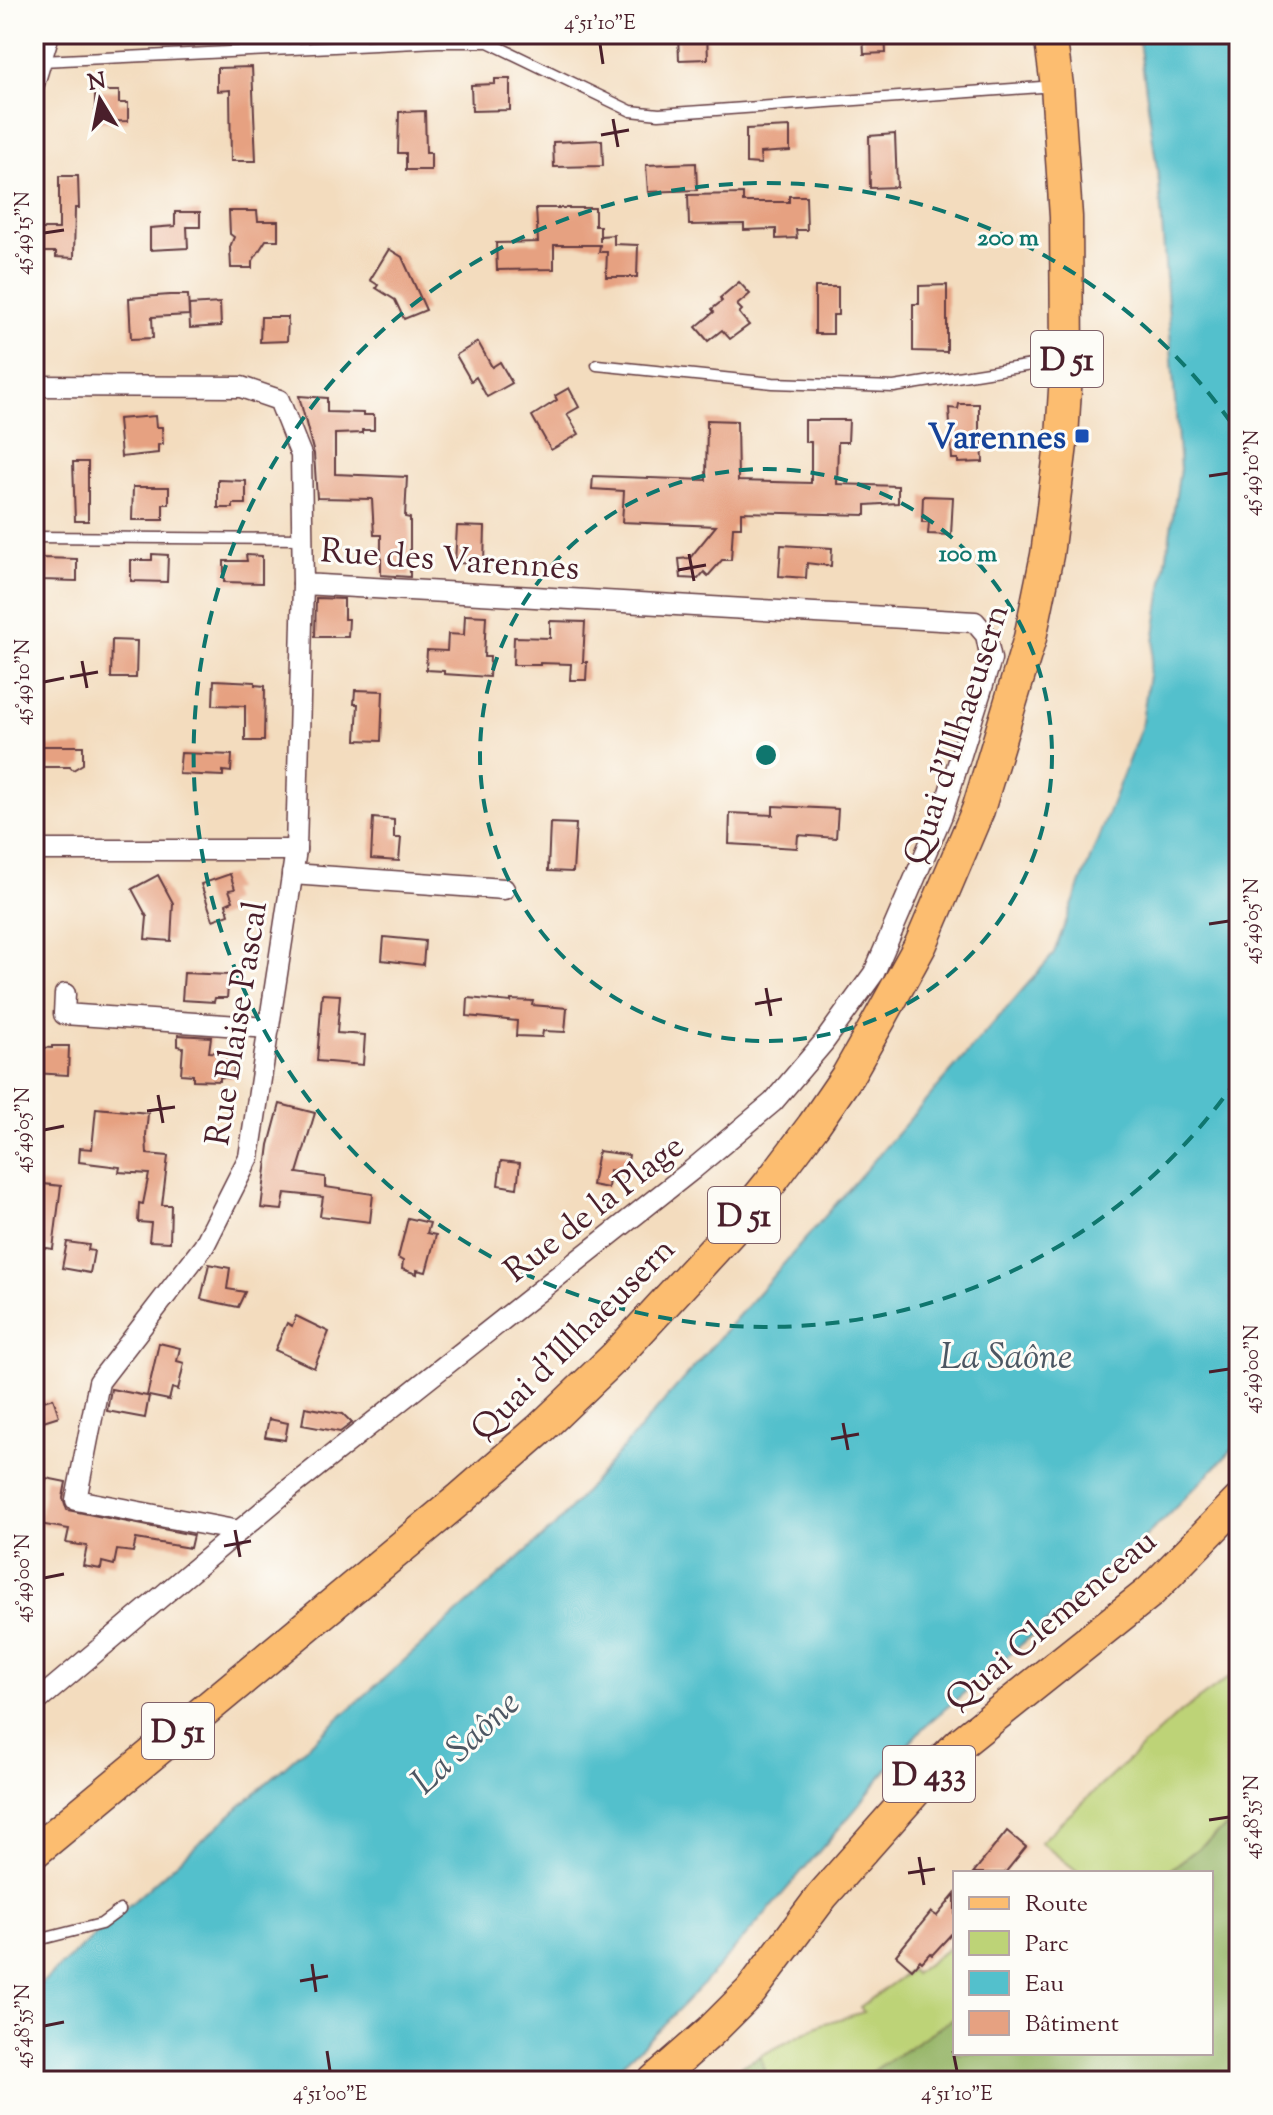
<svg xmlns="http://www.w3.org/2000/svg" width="1273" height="2115" font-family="'Sorts Mill Goudy',serif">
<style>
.green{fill:#bdd377;stroke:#847951;stroke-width:2}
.forest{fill:#96b568;stroke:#706a4a;stroke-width:2}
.water{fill:#53c0cc;stroke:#4e707c;stroke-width:2}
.building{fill:#e6a181}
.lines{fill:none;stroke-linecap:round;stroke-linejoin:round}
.lane-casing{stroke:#633b41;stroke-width:13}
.street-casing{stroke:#633b41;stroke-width:23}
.primary-casing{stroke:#633b41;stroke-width:35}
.lane{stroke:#fff;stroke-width:10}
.street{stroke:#fff;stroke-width:20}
.primary{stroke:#fcbd6f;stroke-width:32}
.ticks{fill:none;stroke:#4a1f2b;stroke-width:3}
.ring{fill:none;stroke:#0f766e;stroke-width:4;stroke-dasharray:14 10}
.transit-dot{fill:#1a4fb4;stroke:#fdfcf7;stroke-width:3}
.labels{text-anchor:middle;stroke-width:6;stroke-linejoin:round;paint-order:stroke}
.shield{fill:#fdfcf7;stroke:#806168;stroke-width:2}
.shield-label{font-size:32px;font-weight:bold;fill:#4a1f2b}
.transit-label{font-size:34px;font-weight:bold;fill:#164399;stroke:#fdfcf7;text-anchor:end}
.street-label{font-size:34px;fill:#4a1f2b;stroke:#fdfcf7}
.water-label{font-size:36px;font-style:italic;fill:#4d5763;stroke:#fdfcf7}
.centre{fill:#0f766e;stroke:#fdfcf7;stroke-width:4}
.ring-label{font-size:24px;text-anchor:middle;font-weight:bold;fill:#0f766e;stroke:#fdfcf7;stroke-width:6;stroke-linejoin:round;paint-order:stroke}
.neatline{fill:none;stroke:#4a1f2b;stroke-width:3}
.ticks-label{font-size:20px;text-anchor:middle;fill:#4a1f2b}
</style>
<rect width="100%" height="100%" fill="#fdfcf7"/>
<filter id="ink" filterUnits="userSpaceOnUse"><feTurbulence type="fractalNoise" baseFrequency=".0125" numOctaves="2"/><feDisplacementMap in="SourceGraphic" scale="16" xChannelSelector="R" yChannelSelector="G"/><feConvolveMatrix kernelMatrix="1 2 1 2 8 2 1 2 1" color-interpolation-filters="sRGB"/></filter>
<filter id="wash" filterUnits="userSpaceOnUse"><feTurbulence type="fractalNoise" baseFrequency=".006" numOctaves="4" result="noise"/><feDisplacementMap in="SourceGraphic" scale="32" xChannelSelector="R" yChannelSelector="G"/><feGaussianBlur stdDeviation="1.8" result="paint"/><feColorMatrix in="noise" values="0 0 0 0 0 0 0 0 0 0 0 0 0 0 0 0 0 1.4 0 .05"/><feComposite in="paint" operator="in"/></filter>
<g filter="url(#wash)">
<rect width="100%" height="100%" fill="#f3dcbe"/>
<g class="green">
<path d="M1239,1670V1817L1166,1873H1076L1077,1871L1040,1842L1177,1715Z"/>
<path d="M955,1943V2017L858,2081H768L760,2056L822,2024L864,2012L860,2007L911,1970L914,1974Z"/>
</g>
<g class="forest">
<path d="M1239,1817V2081H858L955,2017V2053H1211V1873H1166Z"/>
<path d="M760,2056L768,2081H716Z"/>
</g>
<path class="water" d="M1138,34H1239V1443L1168,1515L1121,1560L926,1725C897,1753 875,1787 848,1818C769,1908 694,2003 603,2081H34V1990L555,1526L1053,955L1141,728L1180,469L1159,183Z"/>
<g id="blocks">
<g class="building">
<path d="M678,34H707L708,59L679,60Z"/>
<path d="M863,34H885L886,53L864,54Z"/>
<path d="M252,67L256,161H231L230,90L217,91V68Z"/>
<path d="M495,79H510V110L472,111L471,85L495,84Z"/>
<path d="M95,91H119V103H128V121L95,122Z"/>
<path d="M425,111L426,153H431V170H406V153H398L399,112Z"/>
<path d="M790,127V151L760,153L761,164L746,163V129Z"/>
<path d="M895,134L897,187L870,188L869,136Z"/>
<path d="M602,140L603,166L554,167L553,142Z"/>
<path d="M696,163L697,190L648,192L646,165Z"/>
<path d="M59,176H78L79,208H75L74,258L56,257V252H34V229H59Z"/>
<path d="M743,194V202H789V196H806L807,230H796L797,238L776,239V229L744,230V224L689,225L688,195Z"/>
<path d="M536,208H595V226H600V242V236L614,235V244L638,245L637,277H606L607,252H599L600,245H554V269L497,270L496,243L538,242Z"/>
<path d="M229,211H257L258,221H278V240H266L252,262V268H231L230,247L234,237L230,234Z"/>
<path d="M175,212H200V227H187L188,248L150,250V228L175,226Z"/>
<path d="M389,249L402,257L426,310L404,319L395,300L376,288L378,285L370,280Z"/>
<path d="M739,282L750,294L737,305L742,310L739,313L749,325L730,339L722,330L708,341L696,327L714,312L712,309L722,301L720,298Z"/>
<path d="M947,285V352L913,351V304H919V286Z"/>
<path d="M815,287H838V315H833V334H815Z"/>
<path d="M170,295H188L189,315L152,317L153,338L131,339L129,298Z"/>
<path d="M220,303L221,326L190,328L189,305Z"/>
<path d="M261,317H288L287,341L260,342Z"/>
<path d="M478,342L492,367L500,362L512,383L487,397L476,377L471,381L456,355Z"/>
<path d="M569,388L579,407L567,414L579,434L551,450L532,416L557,400L555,396Z"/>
<path d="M299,396L327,398V412L363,413V415H374V430H362V433L335,434V474L407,477L405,517L410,518V577L381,575V535H374L372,499L317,498L314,454Z"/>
<path d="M959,404H979V440H982L983,462L958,463V459H952L949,408L958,409Z"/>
<path d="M155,416L156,427H162L163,444L158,445V453L121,457L118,419Z"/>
<path d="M707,420L737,421L738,481L811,483V442H805V420H849L848,442H838L837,484L898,486V503L866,505V515L741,512V527H733L731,560H722L708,576L704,572L698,579L681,578L679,559L690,558L716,526L622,522L624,491L592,489L593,476L706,480Z"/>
<path d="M73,462H88V521H75Z"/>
<path d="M218,480L246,481V504H233V508H218Z"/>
<path d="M133,487H169V504H163V520H132Z"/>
<path d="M923,496L953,497L951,535L928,534L929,522H922Z"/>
<path d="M457,526L485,527L484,564L455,563Z"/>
<path d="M781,545L832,548L831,566L807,563L806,578L779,576Z"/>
<path d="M152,554L168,555L167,582L131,581V560H152Z"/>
<path d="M246,555L262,556V583L224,582V561H247Z"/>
<path d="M41,558L77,559V581L41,580Z"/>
<path d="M316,598L344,599V619H349L348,637H315Z"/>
<path d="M465,615L486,616L484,657H490L489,677L444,674V671L426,670L427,650L447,651L448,634L464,635Z"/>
<path d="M550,621L585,622L583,662H587L586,680H570L571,664L540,663V665H513L514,637L550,638Z"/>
<path d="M112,640L137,641L136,678H111Z"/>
<path d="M214,680L255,682V685L265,686L264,741H245V706L213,705Z"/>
<path d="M355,690L383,691L381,741L356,740L358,704H354Z"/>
<path d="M34,746H83V764L73,770L70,767H34Z"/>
<path d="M181,753L232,755L231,772L223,771V776L179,774Z"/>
<path d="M773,806L838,809L836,838L798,835L797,848L729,844L730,813L773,815Z"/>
<path d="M373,818L394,820V838H401L399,861L371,859Z"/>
<path d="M550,823L576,824L573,872L548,871Z"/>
<path d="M230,874L235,889L229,890L233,901L226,904L229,914L213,920L201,884Z"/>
<path d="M158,875L173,903L171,941L145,939L147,917L132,889Z"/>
<path d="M384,937L425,941L423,965L382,960Z"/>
<path d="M184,973L229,975L227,998H215L214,1002L182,1000Z"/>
<path d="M322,994L340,995L337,1033L365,1035L363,1065L317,1061Z"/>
<path d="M468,998L511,1002V1000L533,1001L532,1005L567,1008L565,1032L543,1031L542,1037L516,1036L517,1021L467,1016Z"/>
<path d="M178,1035L211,1037L209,1052L235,1054L233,1078L220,1077V1081L193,1080V1075L181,1074L183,1047L178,1046Z"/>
<path d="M52,1046H69L68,1075L34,1073V1047L52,1048Z"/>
<path d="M280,1104L315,1113L297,1173L325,1177V1187L373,1194L370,1222L320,1216L323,1197L285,1193L282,1210L261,1208L269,1145Z"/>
<path d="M96,1108L148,1113L146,1135L147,1154L168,1156L162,1205H171L170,1242L149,1241L151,1223L138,1222L139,1203L143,1204L149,1174L119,1172L120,1167L79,1162L80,1148L92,1149Z"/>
<path d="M598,1151L629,1155L626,1172L610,1170L608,1188L592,1185Z"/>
<path d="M501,1161L520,1163L517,1188L498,1185Z"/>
<path d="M34,1183L61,1186L53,1249L40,1247L39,1224L34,1223Z"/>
<path d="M408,1218L430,1223L427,1233L436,1235L426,1272L417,1270V1274L402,1269L403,1261L398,1258Z"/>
<path d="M67,1242L89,1245L88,1250L94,1251L90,1273L62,1268Z"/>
<path d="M209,1264L230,1268L227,1289L245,1292L238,1307L201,1299Z"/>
<path d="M296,1316L329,1332L314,1368L275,1350L287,1323L292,1326Z"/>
<path d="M159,1343L180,1348L177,1361L184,1363L178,1390L172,1388L169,1400L149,1396L145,1418L107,1411L111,1389L147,1396Z"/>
<path d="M53,1398L59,1416L34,1424V1404Z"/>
<path d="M305,1407L343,1414L352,1423L340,1432L302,1425Z"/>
<path d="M269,1419L288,1423L285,1440L265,1437Z"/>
<path d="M46,1478L66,1482L63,1498L67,1510L193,1535L190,1548L136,1539L133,1552L117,1550L114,1565L102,1562L101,1569L83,1566L87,1546L66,1543L69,1529L39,1524Z"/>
<path d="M1007,1831L1026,1847L1005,1873H973Z"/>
<path d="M955,1894V1930L932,1955L930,1953L922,1962L920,1960L912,1969L896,1955L931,1912L937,1916Z"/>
</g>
</g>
</g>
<g filter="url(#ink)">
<use href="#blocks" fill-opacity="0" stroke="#633b41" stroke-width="2"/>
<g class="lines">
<g class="lane-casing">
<g id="lane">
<path d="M42,61L438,42H488L631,111L659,114L1055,86"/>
<path d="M597,365L773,383L894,387L1063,360"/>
<path d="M34,537L302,539"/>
<path d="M34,1941L101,1924L120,1910"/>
</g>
</g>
<g class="street-casing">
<g id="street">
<path d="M34,84L49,34"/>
<path d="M34,386L241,387L279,400L301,455L303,584L975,622L986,635L991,659L942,815L874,973L824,1042L773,1102L692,1170L289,1489L34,1704"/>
<path d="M34,850H296"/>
<path d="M292,874L504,889"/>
<path d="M65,994L64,1014L269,1028"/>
<path d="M239,1531L76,1500L99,1382L204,1246L249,1157L296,850L303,584"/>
</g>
</g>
<g class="primary-casing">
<g id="primary">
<path d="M34,1852L461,1498L539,1430L615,1357L731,1231L770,1183L813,1126L848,1075L882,1015L921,944L978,810L1030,638L1047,555L1062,437L1067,359L1066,217L1057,86L1050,34"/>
<path d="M654,2081L710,2032L751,1991L822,1896L940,1763L961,1743L1150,1592L1239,1501"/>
</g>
</g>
<use href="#lane" class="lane"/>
<use href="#street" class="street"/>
<use href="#primary" class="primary"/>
</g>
</g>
<path class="ticks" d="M600,44L603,64M613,119L618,147M601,135L629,130M44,233L64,230M1209,476L1229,473M689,554L694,581M678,570L706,565M82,661L87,688M70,677L98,672M44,682L64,678M1209,924L1229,921M766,988L771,1016M755,1004L782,999M158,1095L163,1123M147,1111L175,1107M44,1130L64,1126M1209,1372L1229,1369M843,1423L848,1450M831,1439L859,1434M235,1530L240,1557M224,1546L251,1541M44,1578L64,1574M1209,1820L1229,1817M919,1857L924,1885M908,1873L935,1869M312,1964L316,1992M300,1981L328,1976M44,2026L64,2022M327,2051L330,2071M953,2051L957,2071"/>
<g class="ring">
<circle cx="766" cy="755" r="286"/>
<path d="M1237 1079A572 572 0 1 1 1237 431"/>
</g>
<rect class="transit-dot" x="1074" y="428" width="16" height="16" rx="4"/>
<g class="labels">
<g class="shield">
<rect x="1031" y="331" width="72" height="56" rx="6"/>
<rect x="708" y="1187" width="72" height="56" rx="6"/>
<rect x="142" y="1703" width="72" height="56" rx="6"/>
<rect x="883" y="1746" width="92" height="56" rx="6"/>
</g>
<g class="shield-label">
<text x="1067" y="370">D 51</text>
<text x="744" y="1226">D 51</text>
<text x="178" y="1742">D 51</text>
<text x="929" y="1785">D 433</text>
</g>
<g class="transit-label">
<text x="1066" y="448">Varennes</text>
</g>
<g class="street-label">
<text transform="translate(450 558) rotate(4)" y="12">Rue des Varennes</text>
<text transform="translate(955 734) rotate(-72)" y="12">Quai d'Illhaeusern</text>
<text transform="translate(235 1023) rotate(-81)" y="12">Rue Blaise Pascal</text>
<text transform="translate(593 1207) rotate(-38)" y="12">Rue de la Plage</text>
<text transform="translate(572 1338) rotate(-45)" y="12">Quai d'Illhaeusern</text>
<text transform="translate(1050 1619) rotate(-40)" y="12">Quai Clemenceau</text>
</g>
<g class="water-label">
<text x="1006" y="1368">La Saône</text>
<text transform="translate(464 1741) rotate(-43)" y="13">La Saône</text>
</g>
</g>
<circle cx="766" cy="755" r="12" class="centre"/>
<g class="ring-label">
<text x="1008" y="245">200 m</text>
<text x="968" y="561">100 m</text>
</g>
<rect width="1273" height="2115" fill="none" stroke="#fdfcf7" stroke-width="88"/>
<rect x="953" y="1871" width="260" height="184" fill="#fdfcf7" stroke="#b5a4a5" stroke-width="2"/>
<rect x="969" y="1897" width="40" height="12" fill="#fcbd6f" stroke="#b5a4a5" stroke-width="2"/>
<text x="1025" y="1911" font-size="24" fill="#4a1f2b">Route</text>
<rect x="969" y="1931" width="40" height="24" fill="#bdd377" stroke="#b5a4a5" stroke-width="2"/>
<text x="1025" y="1951" font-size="24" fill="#4a1f2b">Parc</text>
<rect x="969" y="1971" width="40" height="24" fill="#53c0cc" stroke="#b5a4a5" stroke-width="2"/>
<text x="1025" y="1991" font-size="24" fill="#4a1f2b">Eau</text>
<rect x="969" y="2011" width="40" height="24" fill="#e6a181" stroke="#b5a4a5" stroke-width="2"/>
<text x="1025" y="2031" font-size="24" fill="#4a1f2b">Bâtiment</text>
<g transform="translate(100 100) rotate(350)" stroke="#fdfcf7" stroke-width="6" paint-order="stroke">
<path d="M0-6L14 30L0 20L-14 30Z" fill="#4a1f2b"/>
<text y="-12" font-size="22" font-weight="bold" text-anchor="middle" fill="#4a1f2b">N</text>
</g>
<rect x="44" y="44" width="1185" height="2027" class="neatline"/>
<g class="ticks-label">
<text x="600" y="29">4°51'10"E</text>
<text transform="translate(22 233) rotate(-90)" y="7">45°49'15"N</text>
<text transform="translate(1251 473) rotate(-90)" y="7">45°49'10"N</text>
<text transform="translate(22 682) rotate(-90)" y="7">45°49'10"N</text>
<text transform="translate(1251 921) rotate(-90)" y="7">45°49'05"N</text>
<text transform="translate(22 1130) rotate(-90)" y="7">45°49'05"N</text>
<text transform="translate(1251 1369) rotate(-90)" y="7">45°49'00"N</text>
<text transform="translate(22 1578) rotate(-90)" y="7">45°49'00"N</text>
<text transform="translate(1251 1817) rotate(-90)" y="7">45°48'55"N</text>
<text transform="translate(22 2026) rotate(-90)" y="7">45°48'55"N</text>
<text x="330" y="2100">4°51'00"E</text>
<text x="957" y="2100">4°51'10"E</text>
</g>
</svg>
